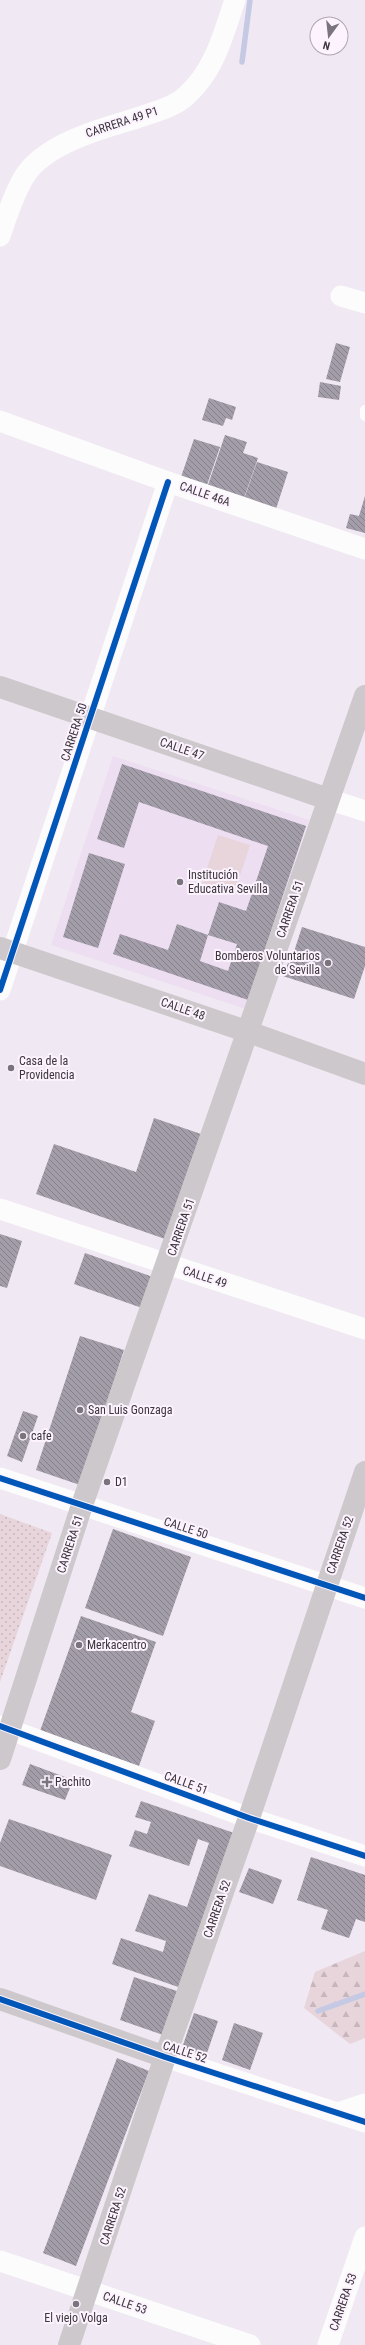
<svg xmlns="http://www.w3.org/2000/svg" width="365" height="2345" font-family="'Roboto Condensed',sans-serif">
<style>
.built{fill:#eddef1}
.forest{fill:url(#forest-firs)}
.park{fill:url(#park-dots)}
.garden{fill:#e7d5db}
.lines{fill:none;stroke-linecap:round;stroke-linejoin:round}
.stream{stroke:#c5c9e3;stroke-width:5.5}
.building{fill:url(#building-back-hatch)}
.lane{stroke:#fdfcfd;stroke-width:10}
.street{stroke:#fdfcfd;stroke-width:21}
.secondary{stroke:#cdc8cc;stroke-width:22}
.cycleway-casing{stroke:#fdf3ff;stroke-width:8}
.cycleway{stroke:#0057b8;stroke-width:6}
.poi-dot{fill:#7a747c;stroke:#fdf3ff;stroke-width:1.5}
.labels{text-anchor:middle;stroke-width:4;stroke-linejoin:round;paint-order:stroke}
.street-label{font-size:12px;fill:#3b353c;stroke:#fdf3ff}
.poi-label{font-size:12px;fill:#3b353c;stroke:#fdf3ff;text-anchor:start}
</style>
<defs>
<pattern id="forest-firs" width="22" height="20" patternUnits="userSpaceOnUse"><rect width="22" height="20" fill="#e7d5db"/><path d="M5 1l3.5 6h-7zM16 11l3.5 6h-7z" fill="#c7b7bd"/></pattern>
<pattern id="park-dots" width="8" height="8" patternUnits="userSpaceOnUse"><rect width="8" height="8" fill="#e7d5db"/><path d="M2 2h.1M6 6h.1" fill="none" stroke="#c7b7bd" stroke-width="1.8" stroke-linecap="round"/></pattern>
<pattern id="building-back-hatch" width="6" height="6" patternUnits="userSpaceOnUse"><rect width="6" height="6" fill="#a29da8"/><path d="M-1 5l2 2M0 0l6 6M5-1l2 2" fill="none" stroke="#85818a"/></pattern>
</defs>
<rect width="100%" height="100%" fill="#f0e8f2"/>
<path class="built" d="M113,756L309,820L246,1009L51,945Z"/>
<path class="forest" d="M365,1951V2038L350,2044L304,2008L315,1972Z"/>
<path class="park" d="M0,1514L52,1533L0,1682Z"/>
<path class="garden" d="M218,835L250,845L234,894L202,883Z"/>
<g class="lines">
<g class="stream">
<path d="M242,62L250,0"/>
<path d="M318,2011L365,1994"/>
</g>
</g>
<g class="building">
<path d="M336,343L350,347L340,382L326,379Z"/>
<path d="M320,382L341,386L339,400L318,397Z"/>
<path d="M209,398L236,407L232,420L226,418L223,426L202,420Z"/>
<path d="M225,435L247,442L243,453L258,458L244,498L208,485Z"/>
<path d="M194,439L220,447L207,485L181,477Z"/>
<path d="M257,462L288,472L276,509L244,499Z"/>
<path d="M365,496V533L346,528L350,514L359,516Z"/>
<path d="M122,764L306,826L248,1000L113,954L120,934L168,950L177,924L208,935L200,961L228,971L237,944L208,935L219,902L246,911L268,846L139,802L124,848L97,839Z"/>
<path d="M89,853L125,864L98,948L63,937Z"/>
<path d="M302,927L365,947V966L354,999L283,976L288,963L290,964Z"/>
<path d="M154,1118L204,1135L168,1240L36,1194L54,1144L136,1172Z"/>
<path d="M0,1234L22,1241L7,1288L0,1286Z"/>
<path d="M85,1253L153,1277L142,1308L74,1284Z"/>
<path d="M80,1336L124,1350L80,1485L36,1470Z"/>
<path d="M23,1411L38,1416L22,1462L7,1456Z"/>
<path d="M113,1529L191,1557L163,1636L85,1608Z"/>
<path d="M81,1616L156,1642L131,1712L155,1721L139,1766L40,1731Z"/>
<path d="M30,1764L73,1780L65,1800L22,1785Z"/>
<path d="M141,1801L237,1834L184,1989L112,1964L121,1938L163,1952L166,1941L135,1931L149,1894L187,1907L209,1843L198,1839L189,1866L129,1846L135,1830L147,1834L151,1822L135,1817Z"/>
<path d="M9,1819L112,1855L96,1900L0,1866V1843Z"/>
<path d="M311,1857L365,1875V1922L356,1919L349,1938L321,1929L328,1910L297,1900Z"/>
<path d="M249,1868L282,1880L273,1904L239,1892Z"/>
<path d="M134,1977L180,1992L166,2036L120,2020Z"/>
<path d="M194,2013L218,2021L206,2056L182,2048Z"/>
<path d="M234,2023L263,2033L250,2070L222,2060Z"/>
<path d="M117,2058L149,2071L76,2266L43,2253Z"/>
</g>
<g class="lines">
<path class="lane" d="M365,410V416"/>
<g class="street">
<path d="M0,236C7,216 13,195 24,177C44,144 100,129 134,119C151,113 173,108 186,96C215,70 223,35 235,0"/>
<path d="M341,296L365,303"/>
<path d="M0,421L168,482L365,549"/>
<path d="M328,799L365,811"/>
<path d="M0,990L168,482"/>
<path d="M0,1209L365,1329"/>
<path d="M0,1478L365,1598"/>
<path d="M0,1726L249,1818L365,1856"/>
<path d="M165,2057L365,2122"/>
<path d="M338,2113L365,2104"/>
<path d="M0,2261L250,2345"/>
<path d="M328,2345L365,2237"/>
</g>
<g class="secondary">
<path d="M0,687L328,799"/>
<path d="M0,948L246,1031L365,1074"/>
<path d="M0,1759L82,1505L365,696"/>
<path d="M0,1999L165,2057"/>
<path d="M69,2345L165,2057L249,1818L365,1472"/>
</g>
<g class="cycleway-casing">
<g id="cycleway">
<path d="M0,990L168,482"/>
<path d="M0,1478L365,1598"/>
<path d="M0,1726L249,1818L365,1856"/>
<path d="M0,1999L165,2057L365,2122"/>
</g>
</g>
<use href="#cycleway" class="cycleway"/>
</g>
<g class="poi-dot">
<circle cx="180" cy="882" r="4"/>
<circle cx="328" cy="963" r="4"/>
<circle cx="11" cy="1068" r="4"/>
<circle cx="80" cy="1410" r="4"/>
<circle cx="23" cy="1436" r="4"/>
<circle cx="107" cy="1482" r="4"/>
<circle cx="79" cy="1645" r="4"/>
<path d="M45 1776h4v4h4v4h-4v4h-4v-4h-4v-4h4z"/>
<circle cx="76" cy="2304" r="4"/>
</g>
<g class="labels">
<g class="street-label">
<text transform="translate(122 122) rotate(-18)" y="4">CARRERA 49 P1</text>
<text transform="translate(205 494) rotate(19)" y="4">CALLE 46A</text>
<text transform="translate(74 732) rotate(-72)" y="4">CARRERA 50</text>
<text transform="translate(182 749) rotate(19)" y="4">CALLE 47</text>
<text transform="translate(290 909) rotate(-71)" y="4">CARRERA 51</text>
<text transform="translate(183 1009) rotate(19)" y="4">CALLE 48</text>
<text transform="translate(181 1227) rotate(-71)" y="4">CARRERA 51</text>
<text transform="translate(205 1277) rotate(18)" y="4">CALLE 49</text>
<text transform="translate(186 1528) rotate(18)" y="4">CALLE 50</text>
<text transform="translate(70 1544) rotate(-72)" y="4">CARRERA 51</text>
<text transform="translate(340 1545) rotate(-71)" y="4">CARRERA 52</text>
<text transform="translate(186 1783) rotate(20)" y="4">CALLE 51</text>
<text transform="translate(217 1909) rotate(-71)" y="4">CARRERA 52</text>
<text transform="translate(185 2052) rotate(18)" y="4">CALLE 52</text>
<text transform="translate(113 2216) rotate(-72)" y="4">CARRERA 52</text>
<text transform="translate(343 2302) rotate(-71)" y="4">CARRERA 53</text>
<text transform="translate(125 2303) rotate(19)" y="4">CALLE 53</text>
</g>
<g class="poi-label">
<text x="188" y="879">Institución<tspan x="188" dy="14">Educativa Sevilla</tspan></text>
<text x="320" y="960" text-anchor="end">Bomberos Voluntarios<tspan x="320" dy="14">de Sevilla</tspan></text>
<text x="19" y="1065">Casa de la<tspan x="19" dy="14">Providencia</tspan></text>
<text x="88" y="1414">San Luis Gonzaga</text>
<text x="31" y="1440">cafe</text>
<text x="115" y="1486">D1</text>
<text x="87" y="1649">Merkacentro</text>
<text x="55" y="1786">Pachito</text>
<text x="76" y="2322" text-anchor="middle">El viejo Volga</text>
</g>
</g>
<g transform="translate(329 36) rotate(195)"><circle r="19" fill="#fdf3ff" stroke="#afa7b1"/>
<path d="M0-3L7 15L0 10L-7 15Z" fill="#7a747c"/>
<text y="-6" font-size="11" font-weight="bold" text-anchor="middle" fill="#3b353c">N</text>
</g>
</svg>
